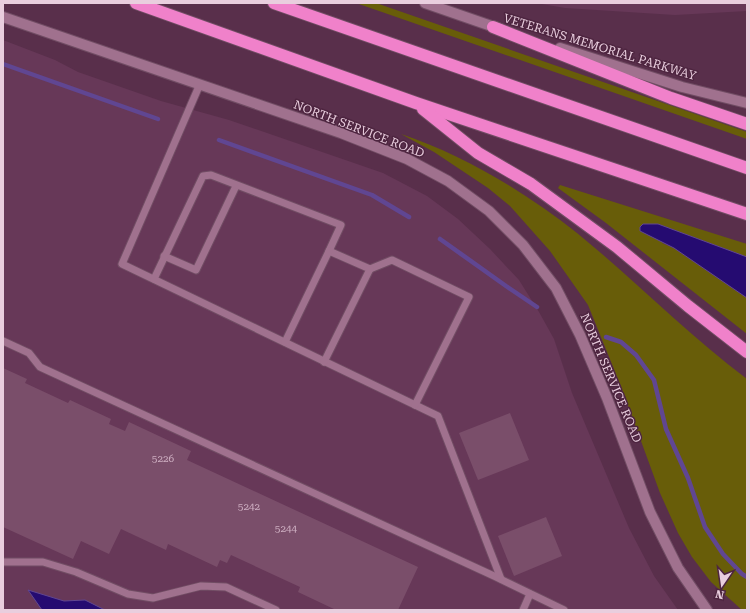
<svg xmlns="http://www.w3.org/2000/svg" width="750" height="613" font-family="'Roboto Serif',serif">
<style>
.built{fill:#673858}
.green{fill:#685d09}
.water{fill:#250b71;stroke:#604692}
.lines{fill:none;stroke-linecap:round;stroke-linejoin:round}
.stream{stroke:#604692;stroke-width:4.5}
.building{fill:#7a4e6a}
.service-casing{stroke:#714d64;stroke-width:9}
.tertiary-casing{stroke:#714d64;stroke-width:12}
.secondary-casing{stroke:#714d64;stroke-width:12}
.motorway-casing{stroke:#714d64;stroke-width:14}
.service{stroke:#a0718e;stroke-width:7}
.tertiary{stroke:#a0718e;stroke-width:10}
.secondary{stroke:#a0718e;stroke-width:10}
.motorway{stroke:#f081ca;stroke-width:12}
.labels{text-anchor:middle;stroke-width:3;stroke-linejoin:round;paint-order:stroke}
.number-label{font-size:10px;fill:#cdaec1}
.street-label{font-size:12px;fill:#e9cede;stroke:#4e2540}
</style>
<rect width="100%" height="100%" fill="#592f4b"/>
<g class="built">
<path d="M536,3H747V11L675,15L565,8Z"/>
<path d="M3,40L55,60L78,72L161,101L229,120L383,173L427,196L458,219L490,249L519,280L539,312L554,339L572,393L629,528L654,576L678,610H3Z"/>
</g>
<g class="green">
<path d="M356,3H376L747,132V139Z"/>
<path d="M401,134C464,155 525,192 577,233C635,280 687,334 747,379V610H742L711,582L692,557L678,533L660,493L622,389L588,305L550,251L510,206L488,188L434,152Z"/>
<path d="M560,185L747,244V257L690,236L662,243L674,248L747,298V334L606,223L558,188Z"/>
</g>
<g class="water">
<path d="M643,224H658L747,257V298L674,248L640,231V227Z"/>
<path d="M28,590L64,601L85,600L105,610H42Z"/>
</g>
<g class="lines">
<g class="stream">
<path d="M3,64L158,119"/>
<path d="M219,140L372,195L409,217"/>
<path d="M440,239L506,286L537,307"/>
<path d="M606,337L621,342L636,355L654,380L666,429L688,478L705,527L723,554L742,574L747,577"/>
</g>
</g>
<g class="building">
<path d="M3,368L27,379L25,383L68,403L70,400L111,419L109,424L125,431L129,422L191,451L187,460L418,567L398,610H336L298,592L300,587L231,555L227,563L220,560L217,567L168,544L166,550L121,529L109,554L81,541L73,559L3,527Z"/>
<path d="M510,413L529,460L478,480L459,433Z"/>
<path d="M546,517L562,556L514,576L498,536Z"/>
</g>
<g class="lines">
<g class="service-casing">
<g id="service">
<path d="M200,84L122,264L438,416L501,579"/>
<path d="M164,256L196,270L236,186"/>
<path d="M370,269L392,260L469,297L415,405"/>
<path d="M154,279L203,176L211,175L341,225L329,251L370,269L324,362"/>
<path d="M3,341L29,353L40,367L494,576L564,610"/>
<path d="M285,342L329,251"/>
<path d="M3,562H43L76,572L128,594L153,598L201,586L226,587L276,610"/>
<path d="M523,610L530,594"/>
</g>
</g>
<g class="tertiary-casing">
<path id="tertiary" d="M3,17L341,133L407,159L448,181L489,211L523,245L556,288L580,335L607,398L650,512L678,568L707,610"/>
</g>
<g class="secondary-casing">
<g id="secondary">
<path d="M425,3L500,29"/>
<path d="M560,48L682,87L747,103"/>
</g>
</g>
<g class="motorway-casing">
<g id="motorway">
<path d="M136,3L416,103L747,214"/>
<path d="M274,3L747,168"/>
<path d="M493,27L671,98L747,124"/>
<path d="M423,109L478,153L531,184L617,247L688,306L747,352"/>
</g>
</g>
<use href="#service" class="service"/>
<use href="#tertiary" class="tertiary"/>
<use href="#secondary" class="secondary"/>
<use href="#motorway" class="motorway"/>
</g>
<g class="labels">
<g class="number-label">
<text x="163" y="462">5226</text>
<text x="249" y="510">5242</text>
<text x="286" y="532">5244</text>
</g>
<g class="street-label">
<text transform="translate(600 47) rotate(17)" y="4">VETERANS MEMORIAL PARKWAY</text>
<text transform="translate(359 129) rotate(21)" y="4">NORTH SERVICE ROAD</text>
<text transform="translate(611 378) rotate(67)" y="4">NORTH SERVICE ROAD</text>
</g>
</g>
<rect width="750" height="613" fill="none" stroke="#e9cede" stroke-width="8"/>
<g transform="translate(722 585) rotate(193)" stroke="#4e2540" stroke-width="3" paint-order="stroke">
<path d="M0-3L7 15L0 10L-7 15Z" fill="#e9cede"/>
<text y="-6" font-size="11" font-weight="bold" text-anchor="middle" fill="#e9cede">N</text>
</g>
</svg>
